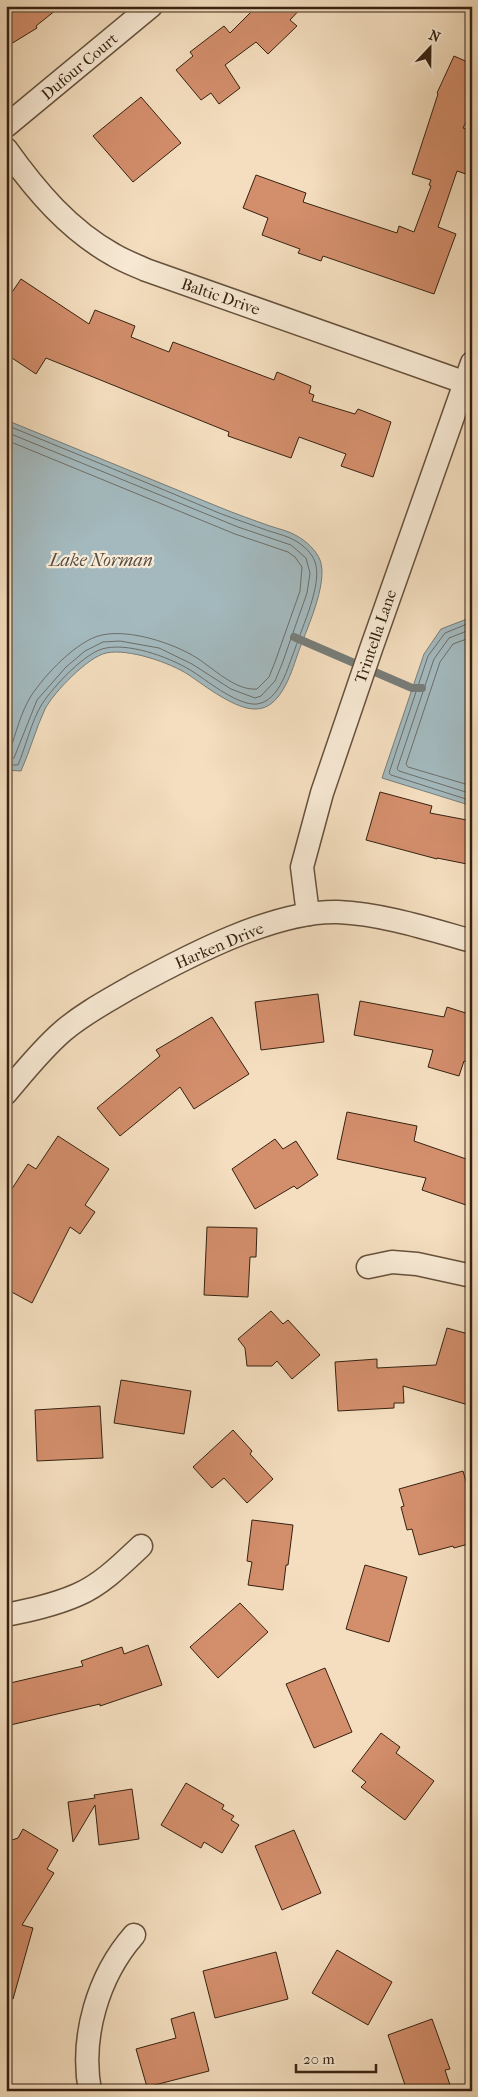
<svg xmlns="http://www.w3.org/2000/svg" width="478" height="2097" font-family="'IM FELL French Canon',serif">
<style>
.water{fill:#a3b9be;stroke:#777d79}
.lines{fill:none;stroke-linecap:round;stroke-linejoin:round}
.shore{stroke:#6c6e68;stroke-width:1}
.stream{stroke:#777d79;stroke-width:8}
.building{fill:#d38e6c;stroke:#362211}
.street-casing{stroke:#66513c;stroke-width:25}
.street{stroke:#f8ead5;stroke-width:22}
.labels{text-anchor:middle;stroke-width:4.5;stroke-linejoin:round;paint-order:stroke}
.street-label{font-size:16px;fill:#362211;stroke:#f8ead5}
.water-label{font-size:18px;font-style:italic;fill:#574f45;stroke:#f8ead5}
</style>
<rect width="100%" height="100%" fill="#f4debf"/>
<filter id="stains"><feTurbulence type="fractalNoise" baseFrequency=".004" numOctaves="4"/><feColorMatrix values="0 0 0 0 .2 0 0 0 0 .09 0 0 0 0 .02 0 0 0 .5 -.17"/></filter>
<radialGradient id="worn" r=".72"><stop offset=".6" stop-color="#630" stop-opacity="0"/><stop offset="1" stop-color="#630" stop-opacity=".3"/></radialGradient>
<g class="water">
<path d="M6,420C77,449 148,478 219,507C236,514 253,520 270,526C279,529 289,531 297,536C306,541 316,550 320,560C329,584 305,632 297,656C291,674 280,709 256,709C236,710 205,686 189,675C171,663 128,648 106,653C88,657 54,692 45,709C36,728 30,751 21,771L6,770Z"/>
<path d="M472,617V806L382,778L424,654L441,629Z"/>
</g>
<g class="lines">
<g class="shore">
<path d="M6,425C77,454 148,483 219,513C235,519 252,525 269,531C278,534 288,536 296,541C304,546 312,553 315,562C323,583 302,627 295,649C288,666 280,701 257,704C239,706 210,683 195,673C174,659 133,643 106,648C86,651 53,687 42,704C31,722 26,746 18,765H6"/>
<path d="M6,432L238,527L291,545L306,558L310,573L307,593L282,664L275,681L261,696L255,698L231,689L192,664L159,648L120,641L103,642L85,651L66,667L37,700L14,758L6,759"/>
<path d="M6,440L235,534L288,552L295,557L302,567L300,591L275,662L269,677L257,689C236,691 214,669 197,658C173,643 130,629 102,635C77,640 44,676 31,696C21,712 16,733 10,750L6,752"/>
<path d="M472,622L445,633L428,656L389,773L391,775L472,801"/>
<path d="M472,629L449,638L434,659L397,769L399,771L472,794"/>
<path d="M472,637L453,644L440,662L406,764L408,767L472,786"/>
</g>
<path class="stream" d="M294,637L412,688H422"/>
</g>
<g class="building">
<path d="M6,6H61L36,26L37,28L6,47Z"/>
<path d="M257,6H303L290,20L297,26L268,54L256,42L225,65L240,88L219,104L211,93L201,100L176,70L193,56L190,52L224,26L230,33Z"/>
<path d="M454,56L472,64V110L463,128L472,131V154L466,174L457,171L438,227L456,234L434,294L323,256L321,261L298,253L300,249L262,235L268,218L243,208L256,175L306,193L303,202L397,233L399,226L414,232L431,186L429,185L431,180L412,174L438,94L437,93Z"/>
<path d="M141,97L181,143L133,182L93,136Z"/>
<path d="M21,279L89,324L95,310L135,326L131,337L169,352L173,342L274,380L277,372L311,386L309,393L314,395L312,401L355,414L358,409L391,422L373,477L341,466L346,454L299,437L291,458L228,436L229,432L46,358L36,374L6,354V301Z"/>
<path d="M380,792L432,806L430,813L472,821V865L437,858V859L366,840Z"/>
<path d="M318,994L324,1042L261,1050L255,1002Z"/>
<path d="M360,1001L444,1017L447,1007L472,1015V1064L464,1061L459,1076L428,1067L433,1050L354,1035Z"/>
<path d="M212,1017L249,1074L194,1109L180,1087L120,1136L97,1108L160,1056L156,1050Z"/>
<path d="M347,1112L417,1126L414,1141L472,1161V1207L422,1190L426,1178L337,1159Z"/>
<path d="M58,1136L109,1169L85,1205L95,1212L80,1234L70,1227L32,1303L6,1289V1198L28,1164L36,1169Z"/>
<path d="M275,1139L283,1149L296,1141L318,1175L297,1189L294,1186L255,1209L232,1169Z"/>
<path d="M207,1227L257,1228L256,1257H250L248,1297L204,1295Z"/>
<path d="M271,1311L283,1324L288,1320L320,1355L292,1379L277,1361L272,1366H247L245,1348L238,1339Z"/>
<path d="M447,1328L472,1335V1406L403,1386L404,1403H394V1408L338,1411L335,1362L377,1359V1368L436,1365Z"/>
<path d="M121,1380L191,1391L184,1434L114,1423Z"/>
<path d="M100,1406L103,1458L37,1461L35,1410Z"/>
<path d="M233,1430L252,1451L250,1454L273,1479L247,1503L224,1478L212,1488L193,1467Z"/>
<path d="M463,1471L472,1502V1543L454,1548L453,1546L419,1555L412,1529L407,1530L401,1507L404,1506L399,1489Z"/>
<path d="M252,1520L293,1525L288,1565H286L283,1590L248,1585L252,1562L247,1561Z"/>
<path d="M365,1565L407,1577L389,1642L346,1629Z"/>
<path d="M240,1603L268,1632L218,1678L190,1647Z"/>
<path d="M148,1645L162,1685L100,1706V1704L6,1726V1684L83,1666L81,1661L122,1647L124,1654Z"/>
<path d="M325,1668L352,1732L314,1748L286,1684Z"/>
<path d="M381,1733L400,1747L396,1753L434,1781L405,1820L361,1787L366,1782L352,1771Z"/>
<path d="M186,1783L224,1805L222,1809L234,1816L231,1820L239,1825L222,1853L204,1842L201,1848L161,1825Z"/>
<path d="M132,1789L139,1839L99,1845L95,1805L73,1842L68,1802L95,1798L94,1795Z"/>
<path d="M23,1829L58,1850L47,1869L54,1873L22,1925L33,1928L13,1999L6,1998V1842L18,1838Z"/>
<path d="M294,1830L321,1893L282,1910L255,1846Z"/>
<path d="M337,1950L392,1982L368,2025L312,1993Z"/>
<path d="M276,1952L288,1999L215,2018L203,1971Z"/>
<path d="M194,2012L209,2071L147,2087L136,2049L176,2038L171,2019Z"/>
<path d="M432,2019L450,2069L445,2070L452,2091H407L388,2035Z"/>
</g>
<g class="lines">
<g class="street-casing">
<g id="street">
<path d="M6,126L151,6"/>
<path d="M6,149C36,191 69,230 114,255C124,261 135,265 146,270L472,385"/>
<path d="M308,914L302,867L322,793L371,649L472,363"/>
<path d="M6,1093C24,1072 42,1049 63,1031C84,1013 109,1000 133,986C188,956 275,910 338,912C383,914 429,929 472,941"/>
<path d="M368,1267L392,1262L417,1264L472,1276"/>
<path d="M6,1615C30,1610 54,1605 77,1595C101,1585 122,1564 141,1546"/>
<path d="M90,2091C80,2037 98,1976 134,1935"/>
</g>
</g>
<use href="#street" class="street"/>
</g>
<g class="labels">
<g class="street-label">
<text transform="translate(79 66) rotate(-40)" y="6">Dufour Court</text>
<text transform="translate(221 296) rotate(19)" y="6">Baltic Drive</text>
<text transform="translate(375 636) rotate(-71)" y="6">Trintella Lane</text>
<text transform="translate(219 945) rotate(-23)" y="6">Harken Drive</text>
</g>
<g class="water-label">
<text x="101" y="566">Lake Norman</text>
</g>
</g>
<rect width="478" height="2097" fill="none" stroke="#f4debf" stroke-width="25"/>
<rect x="8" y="8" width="463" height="2082" fill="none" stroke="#362211" stroke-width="2.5"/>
<rect x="12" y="12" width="453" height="2072" fill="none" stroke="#362211"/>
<g transform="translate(430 48) rotate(22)" stroke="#f8ead5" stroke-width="4" paint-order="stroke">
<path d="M0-4L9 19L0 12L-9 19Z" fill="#362211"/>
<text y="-8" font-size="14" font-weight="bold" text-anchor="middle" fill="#362211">N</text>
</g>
<path d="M296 2064v8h80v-8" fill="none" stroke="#362211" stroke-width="2.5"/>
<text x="303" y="2064" font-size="15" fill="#362211" stroke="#f8ead5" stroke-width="4" paint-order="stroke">20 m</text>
<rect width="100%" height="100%" filter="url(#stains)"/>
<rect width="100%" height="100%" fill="url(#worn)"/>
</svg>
